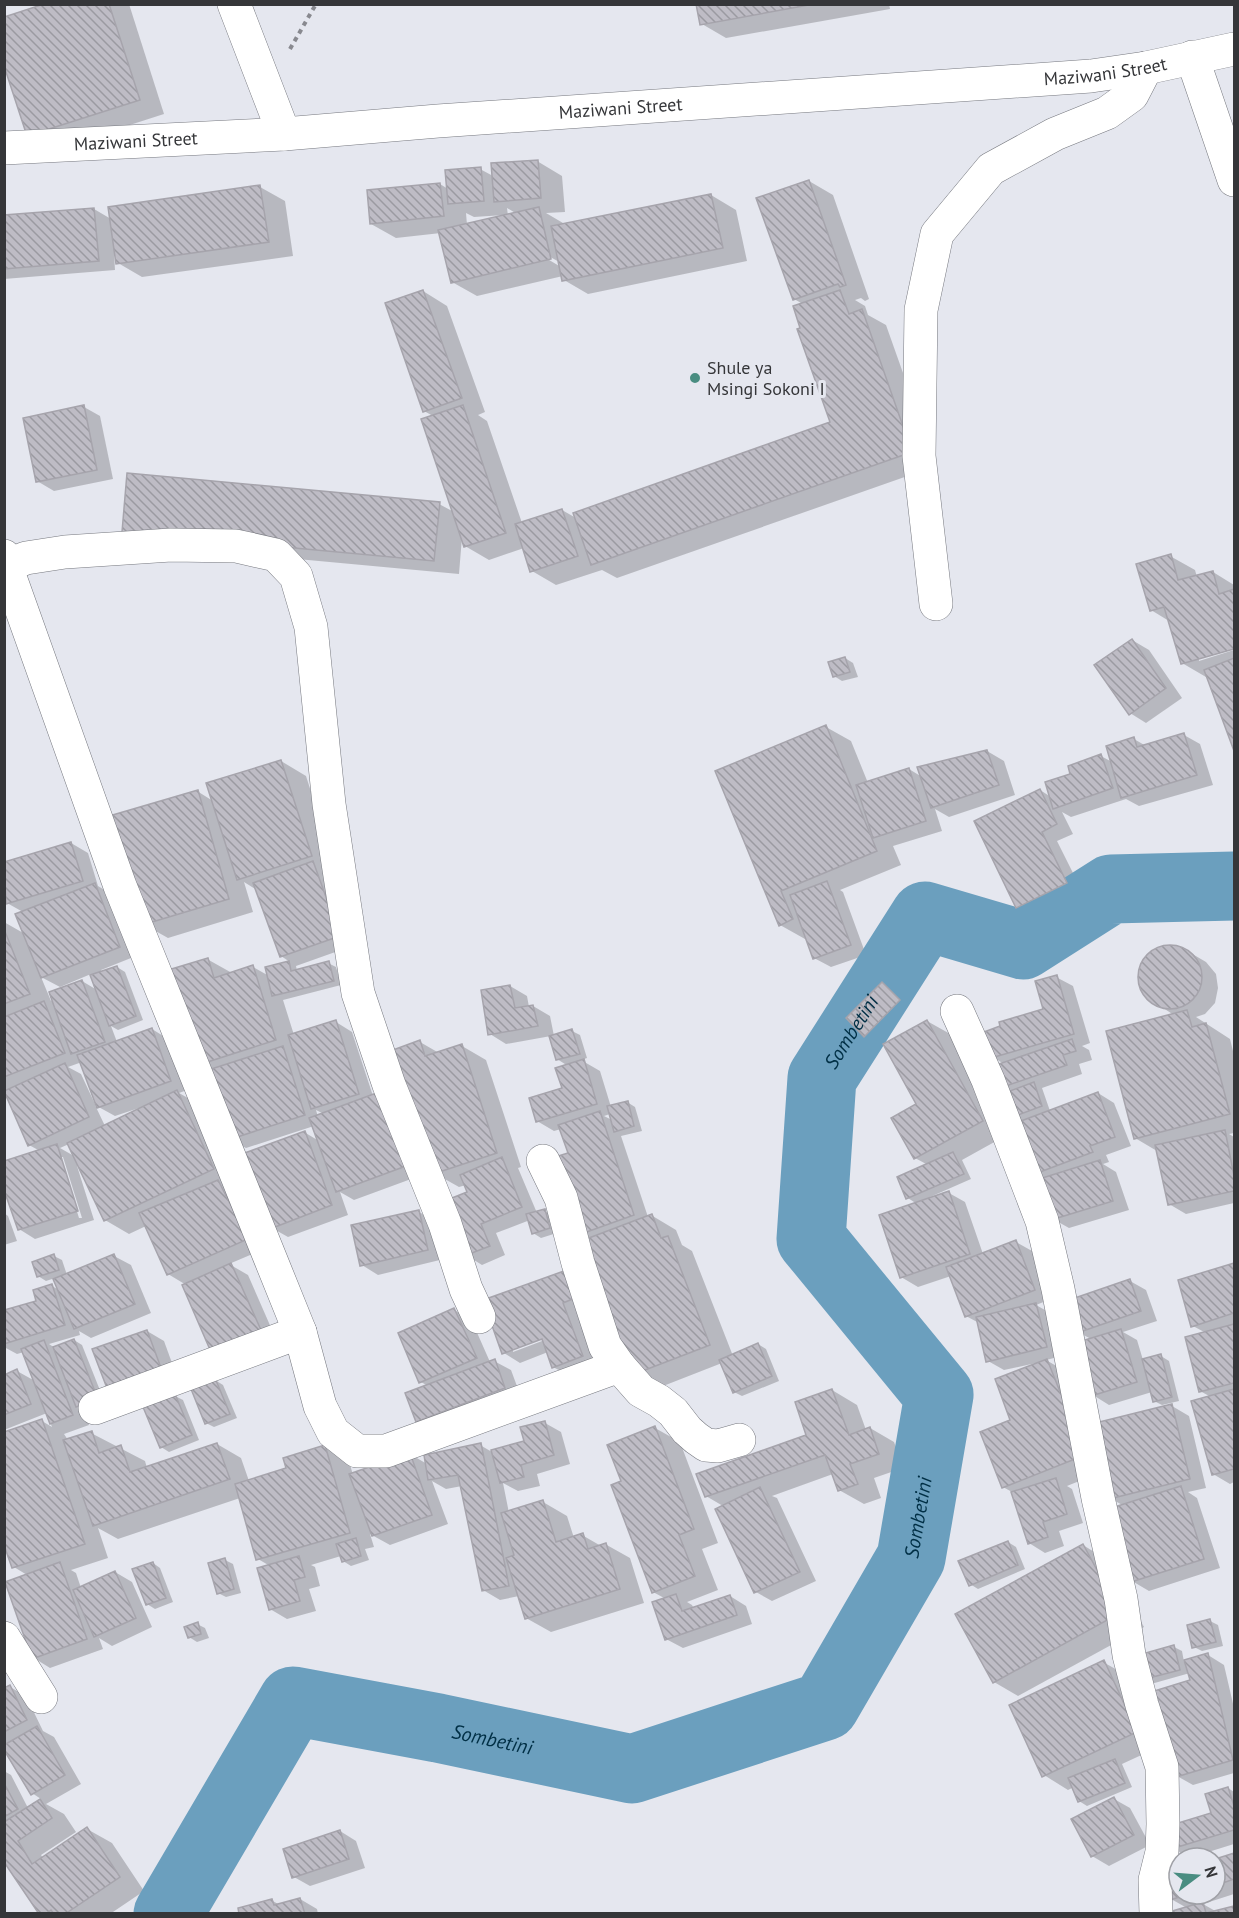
<svg xmlns="http://www.w3.org/2000/svg" width="1239" height="1918" font-family="'PT Sans',sans-serif">
<style>
.shadow{fill:#0003;fill-rule:evenodd}
.lines{fill:none;stroke-linecap:round;stroke-linejoin:round}
.river{stroke:#6b9fbe;stroke-width:69}
.building{fill:url(#building-back-hatch);stroke:#a6a4ac;stroke-width:1.5}
.minor-casing{stroke:#76787f;stroke-width:34}
.path{stroke:#88898f;stroke-width:4;stroke-dasharray:4.5 4.5;stroke-linecap:butt}
.minor{stroke:#fff;stroke-width:33}
.poi-dot{fill:#498d81;stroke:#e5e7ef;stroke-width:2}
.labels{text-anchor:middle;stroke-width:6;stroke-linejoin:round;paint-order:stroke}
.street-label{font-size:18px;fill:#353639;stroke:#e5e7ef}
.poi-label{font-size:18px;fill:#353639;stroke:#e5e7ef;text-anchor:start}
.water-label{font-size:20px;font-style:italic;fill:#002f45;stroke:#e5e7ef}
</style>
<defs>
<pattern id="building-back-hatch" width="6" height="6" patternUnits="userSpaceOnUse" patternTransform="scale(1.5)"><rect width="6" height="6" fill="#bebcc5"/><path d="M-1 5l2 2M0 0l6 6M5-1l2 2" fill="none" stroke="#9b9aa1"/></pattern>
</defs>
<rect width="100%" height="100%" fill="#e5e7ef"/>
<g class="shadow">
<path d="M49,4H129L164,114L52,150L28,135Z"/>
<path d="M698,4H889L890,9L726,38L702,24Z"/>
<path d="M537,161L562,176L565,212L546,213L563,223L564,225L711,195L736,210L747,261L588,294L564,280L563,276L477,296L452,282L441,233L396,238L371,224L440,184L448,189L480,169L493,176ZM507,208L517,214L508,216ZM466,213L474,217L504,215V217L467,225ZM545,254L561,263V267L544,257Z"/>
<path d="M809,181L833,195L869,299L865,301L861,298L855,300L865,306L868,315L886,325L936,466L617,578L602,570L556,585L532,571L524,548L489,560L465,546L462,537L459,574L148,545L439,504L454,512L433,416L424,411L423,291L447,306L485,412L478,415L487,421L522,523L562,510L576,518L832,423L802,329L803,304L794,299Z"/>
<path d="M260,187L285,201L293,256L142,277L118,263L116,253H114L115,270L4,279V217L94,209L111,219Z"/>
<path d="M84,407L100,416L113,479L54,491L37,481Z"/>
<path d="M1170,556L1195,570L1197,577L1213,572L1234,585V647L1199,657V661L1234,650V747L1209,677H1206L1182,663L1169,621L1151,610Z"/>
<path d="M1132,640L1149,650L1182,698L1146,723L1130,713Z"/>
<path d="M845,658L853,663L858,677L842,681L834,676Z"/>
<path d="M826,727L851,741L868,783L909,769L922,777L987,751L1004,761L1015,795L949,817L935,809L942,831L893,846L901,865L840,890L843,892L866,955L831,967L814,958L807,938L805,939L780,925L717,771Z"/>
<path d="M1184,735L1200,744L1213,785L1139,806L1126,799L1071,817L1062,812L1073,834L1057,841L1083,893L1034,917L1018,907L1040,790L1051,797L1072,774L1101,756L1112,762L1134,739L1146,746Z"/>
<path d="M281,761L306,776L336,870L355,945L296,966L297,971L328,963L336,967L341,985L283,1000L294,1035L336,1022L352,1032L373,1096L422,1175L354,1200L340,1192L348,1215L288,1237L272,1228L304,1132L319,1141L314,1126L246,1148L229,1139L199,1064L207,959L232,973L253,967L269,976L267,968L290,962L281,956L257,890L244,882L253,912L168,938L143,924L197,791L213,801ZM316,1110L324,1114L318,1117Z"/>
<path d="M71,843L88,853L98,886L111,894L136,956L101,970L102,973L117,967L125,972L143,1020L118,1030L111,1026L117,1042L152,1029L168,1039L187,1090L179,1093L202,1106L264,1249L229,1264L248,1275L276,1339L168,1274L146,1226L129,1234L105,1220L79,1165L77,1166L94,1220L35,1239L19,1229L40,1151L29,1145L4,1092V922L25,934L23,912L7,903L4,893V863ZM91,974L97,990L82,981L51,1001L41,977L60,987ZM82,1062L97,1103L95,1104L81,1074L68,1067ZM95,1105L115,1116L139,1108L140,1110L105,1126ZM69,1144L74,1156L60,1148ZM60,1157H63L82,1218H79Z"/>
<path d="M1174,947L1189,952L1206,962L1216,974L1218,988L1215,1003L1205,1014L1196,1017L1230,1039L1234,1055V1133L1229,1134L1234,1137V1203L1186,1214L1169,1204L1157,1151L1135,1138L1174,1015L1146,997L1139,984L1140,969L1147,956L1160,948Z"/>
<path d="M1056,977L1073,986L1090,1043L1082,1046L1089,1050L1092,1060L1079,1064L1082,1074L1042,1088L1050,1111L1098,1093L1114,1103L1131,1146L1106,1155L1109,1162L1103,1164L1116,1172L1129,1210L1069,1228L1053,1219L1002,1087L1004,1064L993,1057L1045,1010Z"/>
<path d="M882,984L890,988L907,1005L873,1040L865,1036L848,1018Z"/>
<path d="M510,986L527,996L529,1007L533,1006L550,1016L554,1036L572,1031L580,1035L587,1058L581,1060L600,1071L611,1107L627,1102L635,1107L642,1131L621,1136L648,1217L651,1215L676,1230L682,1245L692,1251L733,1356L758,1344L766,1349L779,1381L742,1396L734,1392L722,1363L658,1388L633,1374L592,1239L582,1233L570,1154L561,1129L554,1131L537,1121L564,1089L568,1066L557,1059L551,1036L506,1044L490,1034ZM610,1114L612,1120L604,1116Z"/>
<path d="M927,1021L952,1035L1007,1135L962,1160L971,1179L930,1197L931,1199L949,1193L965,1202L983,1254L1016,1242L1032,1251L1051,1299L1036,1305L1052,1314L1062,1356L1046,1360L1072,1375L1091,1425L1172,1406L1189,1416L1206,1488L1188,1492L1197,1498L1220,1568L1149,1591L1132,1581L1124,1506L1110,1498L1104,1471L1067,1486L1072,1489L1083,1523L1059,1531L1064,1546L1045,1553L1029,1543L1012,1492L1003,1487L1012,1421L1036,1363L1004,1370L988,1361L979,1323L966,1316L951,1276L918,1287L901,1277L917,1204L908,1198L899,1178L928,1165L915,1158Z"/>
<path d="M420,1042L439,1053L462,1046L486,1060L521,1167L518,1168L537,1213L544,1211L552,1215L557,1233L541,1238L533,1233L530,1220L496,1233L505,1255L482,1265L466,1255L469,1192L466,1185L459,1187L434,1173Z"/>
<path d="M419,1212L435,1221L444,1259L378,1275L362,1265Z"/>
<path d="M4,1213L8,1216L17,1241L4,1245Z"/>
<path d="M54,1256L62,1260L67,1275L114,1256L131,1265L151,1313L91,1338L79,1331L80,1335L49,1344L55,1348L74,1340L82,1345L105,1403L84,1411L89,1425L64,1434L68,1440L91,1433L145,1461L147,1468L217,1444L241,1458L249,1481L288,1469L325,1447L349,1461L353,1475L410,1454L427,1464L480,1445L492,1452L526,1442L545,1423L561,1432L570,1464L537,1474L540,1486L518,1491L503,1483L509,1513L543,1502L567,1516L574,1538L582,1535L601,1546L605,1544L630,1558L644,1603L551,1632L526,1618L519,1596L500,1600L483,1590L462,1486L446,1489L432,1481L448,1524L390,1545L370,1534L374,1547L365,1549L369,1560L351,1566L343,1561L341,1556L311,1565L315,1567L320,1586L309,1589L316,1611L287,1619L270,1609V1566L258,1559L240,1498L118,1539L98,1528L108,1558L71,1570L76,1573L81,1588L115,1572L132,1582L152,1627L112,1646L99,1638L103,1649L50,1668L34,1658L27,1575L14,1567L42,1421L52,1427L47,1413L4,1430V1376L17,1371L35,1381L24,1352L17,1354L4,1347V1312L38,1302L52,1286L59,1290L55,1278L46,1281L38,1276Z"/>
<path d="M1234,1265V1482L1230,1484L1213,1474L1211,1397L1200,1391L1206,1333L1193,1326L1179,1281Z"/>
<path d="M564,1272L599,1365L570,1376L553,1367L548,1352L520,1363L504,1353ZM549,1335L550,1338L513,1352V1349Z"/>
<path d="M1130,1281L1146,1290L1157,1321L1123,1332L1137,1340L1143,1360L1161,1356L1169,1361L1179,1401L1162,1405L1154,1401L1152,1392L1109,1405L1093,1395L1091,1339L1078,1332Z"/>
<path d="M454,1310L471,1319L490,1362L494,1361L511,1370L521,1397L434,1430L417,1421L428,1386L421,1382Z"/>
<path d="M147,1331L164,1341L180,1385L94,1350Z"/>
<path d="M215,1380L223,1385L237,1418L214,1427L206,1423Z"/>
<path d="M832,1390L857,1405L866,1430L870,1428L894,1442L903,1468L874,1478L881,1498L864,1504L839,1490L833,1474L772,1496L777,1498L816,1581L772,1601L756,1592L723,1506L706,1496L808,1436Z"/>
<path d="M175,1396L183,1400L199,1440L169,1452L161,1447Z"/>
<path d="M655,1428L680,1442L718,1543L702,1549L718,1590L687,1602L692,1605L694,1609L730,1596L746,1606L752,1624L683,1648L666,1639V1599L653,1592L623,1482Z"/>
<path d="M1008,1542L1016,1547L1025,1569L978,1589L970,1584Z"/>
<path d="M1083,1545L1107,1560L1144,1627L1018,1696L994,1682Z"/>
<path d="M225,1560L233,1564L241,1593L226,1597L218,1593Z"/>
<path d="M153,1563L160,1568L173,1602L155,1609L147,1604Z"/>
<path d="M1210,1621L1218,1625L1223,1646L1202,1651L1194,1647Z"/>
<path d="M197,1624L205,1628L209,1638L197,1642L189,1637Z"/>
<path d="M1174,1647L1182,1651L1184,1662L1208,1655L1224,1665L1234,1708V1773L1193,1785L1177,1776L1192,1681L1190,1673L1151,1684L1143,1679Z"/>
<path d="M1103,1662L1128,1676L1161,1746L1122,1764L1132,1787L1087,1806L1079,1801L1074,1787L1068,1790L1044,1775Z"/>
<path d="M10,1687L26,1696L43,1731L54,1737L81,1784L46,1804L64,1814L76,1832L41,1855L43,1858L87,1829L112,1843L144,1891L110,1914H40L4,1859V1771L11,1775L28,1808L41,1799L32,1793L4,1749V1689Z"/>
<path d="M1228,1788L1234,1792V1844L1189,1858L1173,1848L1213,1814Z"/>
<path d="M1114,1799L1130,1808L1150,1845L1109,1866L1092,1856L1073,1820Z"/>
<path d="M340,1831L356,1841L365,1868L310,1886L294,1877Z"/>
<path d="M1234,1854V1894L1203,1904L1217,1912L1234,1907V1914H1168L1187,1908L1171,1899L1179,1872V1894H1215V1861Z"/>
<path d="M300,1899L317,1909L318,1914H241L271,1900L280,1905Z"/>
</g>
<g class="lines">
<path class="river" id="s1" d="M168,1914L293,1701L438,1728L632,1769L825,1706L911,1558L939,1395L811,1239L822,1078L925,916L1023,945L1111,889L1234,886"/>
</g>
<g class="building">
<path d="M44,4H109L140,100L27,136L4,66V17Z"/>
<path d="M696,4H814L700,25Z"/>
<path d="M538,160L541,198L494,202L491,163Z"/>
<path d="M481,167L484,201L448,204L445,170Z"/>
<path d="M809,180L846,285L840,287L838,284L793,300L756,198Z"/>
<path d="M440,183L444,216L370,224L367,190Z"/>
<path d="M260,185L269,242L116,264L108,207Z"/>
<path d="M711,194L723,248L562,281L551,226Z"/>
<path d="M539,207L551,259L451,283L438,230Z"/>
<path d="M94,208L99,261L4,269V215Z"/>
<path d="M423,290L462,398L423,412L385,303Z"/>
<path d="M840,290L849,314L862,309L912,452L591,565L573,513L830,422L797,329L800,328L793,306Z"/>
<path d="M84,405L97,470L36,482L23,418Z"/>
<path d="M463,405L506,533L464,547L421,419Z"/>
<path d="M127,473L440,502L434,561L122,532Z"/>
<path d="M562,509L578,556L530,572L515,524Z"/>
<path d="M1171,554L1178,580L1213,571L1219,594L1234,589V649L1181,664L1164,607L1150,611L1136,564Z"/>
<path d="M1132,639L1166,688L1129,715L1094,665Z"/>
<path d="M845,657L850,672L833,677L828,662Z"/>
<path d="M1234,658V751L1204,670Z"/>
<path d="M826,725L877,851L781,891L793,919L779,926L715,771Z"/>
<path d="M1184,733L1197,775L1121,798L1106,746L1134,737L1137,747Z"/>
<path d="M987,750L999,785L931,808L917,767Z"/>
<path d="M1101,754L1113,788L1053,809L1045,782L1070,774L1068,766Z"/>
<path d="M281,760L312,856L237,880L206,783Z"/>
<path d="M909,768L926,821L873,838L856,785Z"/>
<path d="M1040,789L1057,824L1042,832L1067,883L1016,908L974,821Z"/>
<path d="M198,790L229,899L142,925L109,816Z"/>
<path d="M71,842L83,881L6,904L4,862Z"/>
<path d="M313,861L340,936L280,957L253,883Z"/>
<path d="M827,881L851,945L813,959L790,895Z"/>
<path d="M95,883L120,947L41,978L15,914Z"/>
<path d="M4,929L30,994L4,1004Z"/>
<circle cx="1170" cy="977" r="32"/>
<path d="M208,958L214,978L253,965L276,1040L198,1065L168,970Z"/>
<path d="M289,961L291,971L329,961L334,981L272,996L265,967Z"/>
<path d="M117,966L136,1016L109,1026L90,975Z"/>
<path d="M1057,975L1074,1034L991,1058L984,1032L1000,1026L999,1022L1043,1009L1035,981Z"/>
<path d="M82,980L105,1042L71,1054L49,992Z"/>
<path d="M882,982L900,1000L864,1037L846,1018Z"/>
<path d="M510,985L515,1008L533,1005L538,1026L488,1035L481,990Z"/>
<path d="M44,1001L65,1053L4,1077V1017Z"/>
<path d="M1187,1010L1192,1027L1206,1023L1230,1114L1134,1139L1106,1031Z"/>
<path d="M336,1020L359,1094L311,1109L288,1035Z"/>
<path d="M927,1020L983,1121L914,1159L891,1118L916,1104L883,1044Z"/>
<path d="M152,1028L171,1081L97,1108L77,1055Z"/>
<path d="M572,1029L580,1054L556,1060L549,1036Z"/>
<path d="M1072,1039L1076,1051L1063,1055L1067,1065L1000,1088L993,1066Z"/>
<path d="M420,1040L425,1056L462,1044L497,1153L433,1174L393,1050Z"/>
<path d="M283,1046L305,1115L228,1140L205,1071Z"/>
<path d="M584,1059L597,1104L536,1122L529,1098L562,1088L555,1068Z"/>
<path d="M65,1063L89,1117L28,1146L4,1091Z"/>
<path d="M1034,1082L1042,1106L1010,1118L1002,1094Z"/>
<path d="M177,1090L214,1169L104,1221L67,1143Z"/>
<path d="M379,1092L406,1166L336,1192L309,1118Z"/>
<path d="M1098,1092L1115,1137L1090,1146L1093,1152L1032,1175L1013,1124Z"/>
<path d="M628,1101L634,1126L614,1132L607,1106Z"/>
<path d="M600,1111L634,1215L581,1234L555,1157L568,1153L558,1125Z"/>
<path d="M1225,1130L1234,1176V1191L1168,1205L1155,1145Z"/>
<path d="M305,1131L332,1205L270,1229L242,1154Z"/>
<path d="M57,1144L78,1211L18,1230L4,1190V1161Z"/>
<path d="M953,1152L964,1174L906,1199L897,1177Z"/>
<path d="M502,1157L522,1207L481,1224L490,1246L464,1256L442,1202L467,1192L460,1175Z"/>
<path d="M1100,1160L1113,1201L1051,1220L1039,1179Z"/>
<path d="M218,1180L248,1239L167,1275L139,1213Z"/>
<path d="M949,1191L970,1254L900,1278L879,1215Z"/>
<path d="M545,1209L550,1228L532,1234L526,1214Z"/>
<path d="M419,1210L428,1250L360,1266L351,1225Z"/>
<path d="M652,1214L661,1238L668,1236L710,1345L632,1375L581,1241Z"/>
<path d="M1016,1240L1035,1290L965,1317L946,1267Z"/>
<path d="M54,1254L59,1270L37,1277L32,1262Z"/>
<path d="M114,1254L135,1304L74,1329L53,1279Z"/>
<path d="M231,1263L261,1330L211,1352L182,1285Z"/>
<path d="M1234,1263V1313L1191,1327L1178,1280Z"/>
<path d="M564,1271L575,1298L563,1303L583,1356L552,1368L542,1339L502,1354L483,1300Z"/>
<path d="M1130,1279L1141,1311L1077,1333L1066,1301Z"/>
<path d="M52,1284L65,1325L4,1344V1310L36,1301L33,1290Z"/>
<path d="M1036,1303L1047,1347L986,1362L976,1317Z"/>
<path d="M454,1308L477,1358L419,1383L398,1333Z"/>
<path d="M1234,1324V1383L1199,1392L1185,1337Z"/>
<path d="M1121,1329L1137,1382L1091,1396L1075,1343Z"/>
<path d="M147,1330L164,1376L110,1396L92,1349Z"/>
<path d="M74,1339L98,1399L76,1407L53,1347Z"/>
<path d="M44,1340L73,1415L50,1424L21,1349Z"/>
<path d="M758,1343L772,1376L733,1393L719,1360Z"/>
<path d="M1161,1354L1172,1397L1153,1402L1142,1359Z"/>
<path d="M495,1359L505,1388L416,1422L405,1393Z"/>
<path d="M1047,1359L1085,1455L1002,1488L980,1432L1010,1420L995,1379Z"/>
<path d="M17,1369L31,1404L4,1415V1375Z"/>
<path d="M215,1378L230,1414L205,1424L191,1389Z"/>
<path d="M832,1389L849,1435L870,1427L879,1454L850,1464L858,1484L838,1491L825,1455L705,1497L696,1474L806,1435L795,1402Z"/>
<path d="M1234,1389V1469L1212,1475L1191,1401Z"/>
<path d="M175,1394L192,1435L160,1448L143,1407Z"/>
<path d="M1172,1404L1190,1479L1109,1499L1091,1424Z"/>
<path d="M42,1419L85,1544L12,1568L4,1545V1432Z"/>
<path d="M545,1421L554,1455L521,1465L524,1477L500,1483L491,1450L524,1441L520,1427Z"/>
<path d="M655,1426L694,1529L679,1535L695,1576L652,1593L611,1485L621,1481L607,1445Z"/>
<path d="M92,1431L99,1453L121,1445L130,1472L217,1443L230,1479L93,1526L63,1440Z"/>
<path d="M481,1443L509,1586L482,1591L458,1475L428,1480L424,1455Z"/>
<path d="M325,1445L350,1533L256,1560L235,1484L286,1468L283,1458Z"/>
<path d="M410,1453L432,1515L372,1536L349,1474Z"/>
<path d="M1056,1478L1067,1514L1043,1522L1048,1537L1028,1544L1011,1492Z"/>
<path d="M1181,1486L1204,1559L1131,1582L1108,1509Z"/>
<path d="M760,1487L800,1572L754,1593L715,1509Z"/>
<path d="M543,1500L556,1542L583,1533L588,1549L606,1543L620,1589L525,1619L506,1558L514,1555L501,1513Z"/>
<path d="M356,1538L361,1556L342,1562L336,1544Z"/>
<path d="M1008,1541L1018,1565L969,1586L958,1561Z"/>
<path d="M1083,1544L1120,1613L993,1683L955,1614Z"/>
<path d="M299,1556L305,1577L294,1580L300,1601L269,1610L257,1568Z"/>
<path d="M225,1558L234,1589L217,1594L208,1563Z"/>
<path d="M60,1562L87,1639L32,1659L5,1582Z"/>
<path d="M153,1562L166,1598L146,1605L132,1569Z"/>
<path d="M115,1571L136,1618L94,1637L73,1590Z"/>
<path d="M676,1594L682,1611L730,1595L737,1615L665,1640L652,1602Z"/>
<path d="M1210,1619L1216,1642L1192,1648L1187,1625Z"/>
<path d="M198,1622L201,1634L188,1638L184,1627Z"/>
<path d="M1174,1645L1180,1670L1141,1680L1135,1656Z"/>
<path d="M1208,1653L1233,1760L1176,1777L1151,1692L1190,1680L1184,1660Z"/>
<path d="M1104,1660L1137,1732L1042,1777L1009,1705Z"/>
<path d="M10,1685L27,1720L4,1732V1688Z"/>
<path d="M37,1726L65,1775L31,1795L4,1750V1745Z"/>
<path d="M1115,1759L1125,1783L1078,1802L1068,1778Z"/>
<path d="M4,1783L18,1809L4,1817Z"/>
<path d="M1228,1787L1234,1806V1830L1171,1849L1165,1827L1211,1813L1205,1794Z"/>
<path d="M1114,1797L1134,1835L1091,1857L1071,1819Z"/>
<path d="M40,1799L52,1818L18,1841L32,1864L87,1827L120,1877L65,1914H54L51,1910L46,1914H39L4,1862V1822Z"/>
<path d="M340,1830L349,1859L292,1878L283,1849Z"/>
<path d="M1234,1853V1879L1215,1886V1859Z"/>
<path d="M1179,1871V1894H1189L1170,1900L1162,1876Z"/>
<path d="M300,1898L305,1914H239L238,1908L272,1899L274,1905Z"/>
<path d="M1203,1902L1206,1913L1234,1906V1914H1162Z"/>
</g>
<g class="lines">
<g class="minor-casing">
<g id="minor">
<path d="M234,4L284,134"/>
<path d="M1192,57L1234,180"/>
<path id="s2" d="M4,148L284,134L438,121L1091,76L1146,68L1234,49"/>
<path d="M4,556L6,566L120,886L300,1332L320,1406L333,1432L357,1451H386L619,1366"/>
<path d="M6,566L26,558L65,552L171,545L236,546L276,555L296,576L311,627L329,804L358,993L389,1085L445,1224L466,1289L479,1317"/>
<path d="M936,604L919,456L921,310L937,234L991,169L1055,134L1107,113L1132,95L1146,68"/>
<path d="M957,1011L988,1080L1042,1221L1058,1289L1098,1498L1121,1599L1129,1655L1142,1705L1162,1767L1163,1824L1162,1852L1155,1880L1156,1914"/>
<path d="M543,1161L561,1198L578,1263L605,1346L619,1366L641,1391L659,1401L673,1412L687,1430L696,1438L706,1445L718,1446L739,1440"/>
<path d="M95,1408L300,1332"/>
<path d="M4,1638L41,1697"/>
</g>
</g>
<path class="path" d="M290,49L316,4"/>
<use href="#minor" class="minor"/>
</g>
<circle class="poi-dot" cx="695" cy="378" r="6"/>
<g class="labels">
<g class="street-label">
<text dy="6" stroke="none"><textPath href="#s2" startOffset="1104">Maziwani Street</textPath></text>
<text dy="6" stroke="none"><textPath href="#s2" startOffset="618">Maziwani Street</textPath></text>
<text dy="6" stroke="none"><textPath href="#s2" startOffset="132">Maziwani Street</textPath></text>
</g>
<g class="poi-label">
<text x="707" y="374">Shule ya<tspan x="707" dy="21">Msingi Sokoni I</tspan></text>
</g>
<g class="water-label">
<text dy="7" stroke="none"><textPath href="#s1" startOffset="1550">Sombetini</textPath></text>
<text dy="7" stroke="none"><textPath href="#s1" startOffset="1008">Sombetini</textPath></text>
<text dy="7" stroke="none"><textPath href="#s1" startOffset="450">Sombetini</textPath></text>
</g>
</g>
<rect width="1239" height="1918" fill="none" stroke="#353639" stroke-width="12"/>
<g transform="translate(1197 1876) rotate(74)"><circle r="28" fill="#e5e7ef" stroke="#9fa0a6" stroke-width="1.5"/>
<path d="M0-4.5L10 22L0 15L-10 22Z" fill="#498d81"/>
<text y="-9" font-size="16" font-weight="bold" text-anchor="middle" fill="#353639">N</text>
</g>
</svg>
